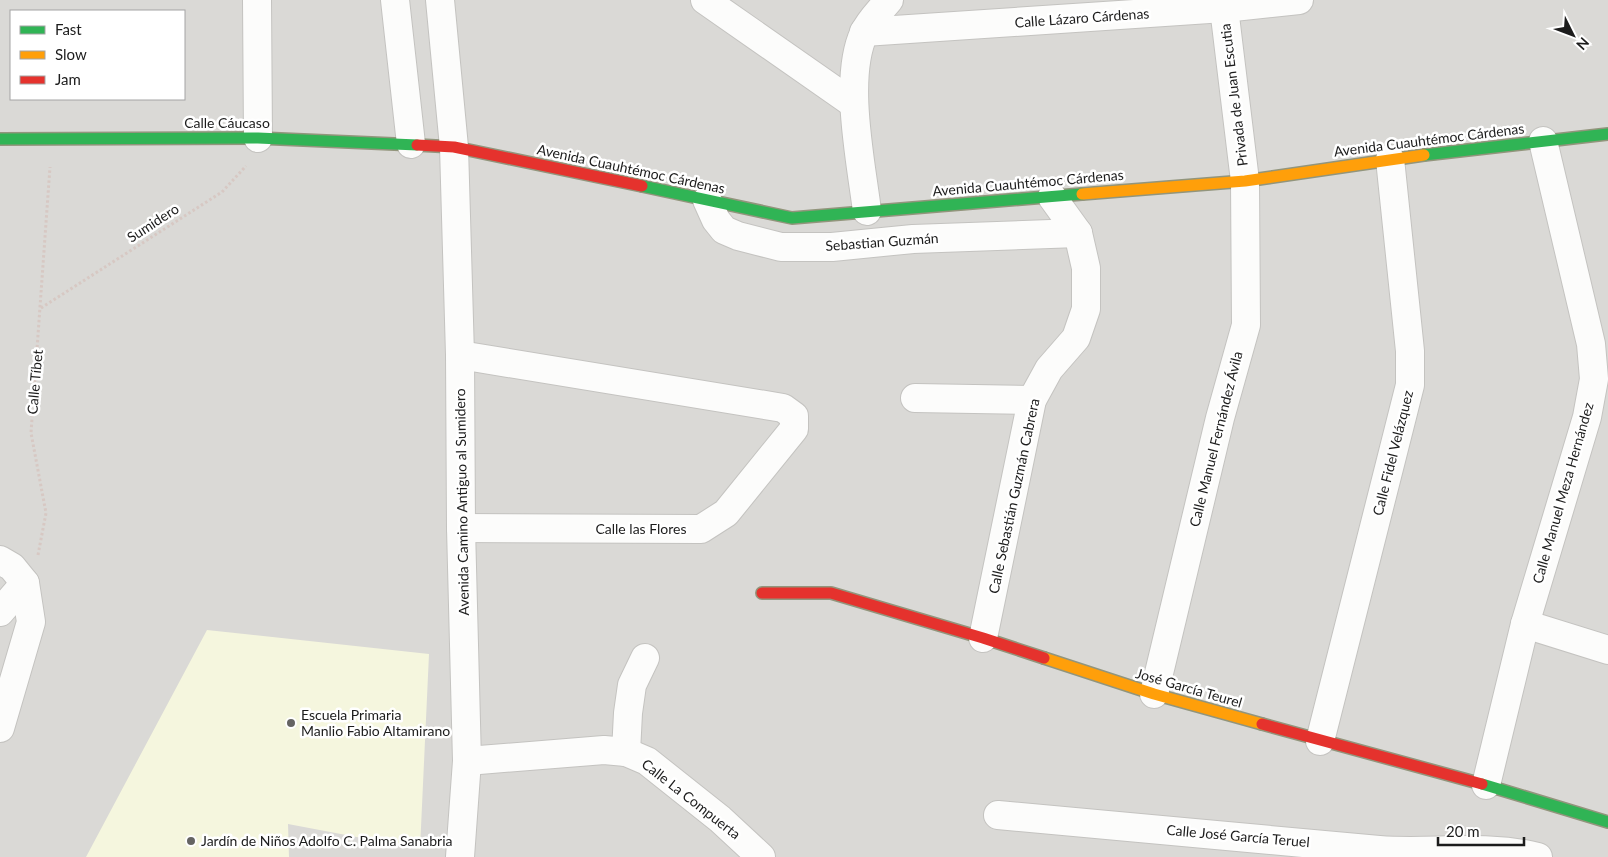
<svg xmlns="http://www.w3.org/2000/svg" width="1608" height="857" font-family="Lato,sans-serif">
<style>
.residential{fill:#dad9d6;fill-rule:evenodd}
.education{fill:#f5f6de}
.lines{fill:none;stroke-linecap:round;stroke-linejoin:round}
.street-casing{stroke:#c4c3c0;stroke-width:30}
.fast-casing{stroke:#92957c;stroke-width:14}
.slow-casing{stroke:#92957c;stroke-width:14}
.jam-casing{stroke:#92957c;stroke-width:14}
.path{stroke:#d7c8c3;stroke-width:3;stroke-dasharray:2.5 2.5;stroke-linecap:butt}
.street{stroke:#fcfcfb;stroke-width:28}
.fast{stroke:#30b455;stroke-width:11}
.slow{stroke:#ff9f0a;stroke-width:11}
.jam{stroke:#e5322d;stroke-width:11}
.poi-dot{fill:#656462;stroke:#fff;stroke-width:2}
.labels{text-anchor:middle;stroke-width:5;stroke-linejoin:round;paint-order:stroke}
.street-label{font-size:14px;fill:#1c1c1c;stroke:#fff}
.poi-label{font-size:14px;fill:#1c1c1c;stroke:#fff;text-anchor:start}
</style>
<rect width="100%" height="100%" fill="#eceae4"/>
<path class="residential" d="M0,0H1608V857H0ZM11,11H184V99H11Z"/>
<path class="education" d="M207,630L429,654L420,849L288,824L289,857H86Z"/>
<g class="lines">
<g class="street-casing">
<g id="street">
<path d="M257,0L258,138"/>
<path d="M395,0L411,144"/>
<path d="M440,0L454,147L460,355L461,528L467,761L460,857"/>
<path d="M705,0L854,104"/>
<path d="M864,32L1224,8L1299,0"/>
<path d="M707,200L716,220L724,230L738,236L781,247H832L913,239L1078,233"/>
<path d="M867,211C861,162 843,78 864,33C869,21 881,10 889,0"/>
<path d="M460,355L783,408L794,416V429L726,513L701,529L461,528"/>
<path d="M915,398L1032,400"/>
<path d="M0,560L12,567L25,583L31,622L0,728"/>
<path d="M0,612L25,583"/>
<path d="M1525,624L1608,650"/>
<path d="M983,638L1032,400L1049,369L1076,338L1086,309V268L1078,233L1052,197"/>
<path d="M1154,694L1220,418L1246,325L1245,181L1224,8"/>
<path d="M1320,741L1410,385V351L1390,159"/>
<path d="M626,752L628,713L632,685L645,658"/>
<path d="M467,761L604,750L626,752L647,761L720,819L761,857"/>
<path d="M1486,785L1525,624L1587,417L1594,379L1591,344L1543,141"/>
<path d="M998,815C1125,826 1252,839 1379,850C1432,854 1486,844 1538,857"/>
</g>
</g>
<g class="fast-casing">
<g id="fast">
<path d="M0,139L258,138L417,145"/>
<path d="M1424,155L1608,134"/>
<path d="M642,186L792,218L1082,194"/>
<path d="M1482,784L1608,822"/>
</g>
</g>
<g class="slow-casing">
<g id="slow">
<path d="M1082,194L1245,181L1424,155"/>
<path d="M1044,658L1154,694L1262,724"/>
</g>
</g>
<g class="jam-casing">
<g id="jam">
<path d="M417,145L454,147L642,186"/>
<path d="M762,593H831L983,638L1044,658"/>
<path d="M1262,724L1482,784"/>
</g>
</g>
<g class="path">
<path d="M41,308L222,192L246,166"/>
<path d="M38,555L46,513L31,433L50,167"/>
</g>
<use href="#street" class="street"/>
<use href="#fast" class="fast"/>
<use href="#slow" class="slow"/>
<use href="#jam" class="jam"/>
</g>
<g class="poi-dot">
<circle cx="291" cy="723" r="5"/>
<circle cx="191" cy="841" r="5"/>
</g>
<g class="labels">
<g class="street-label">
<text transform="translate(1082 18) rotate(-4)" y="5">Calle Lázaro Cárdenas</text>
<text transform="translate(1234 95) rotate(-97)" y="5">Privada de Juan Escutia</text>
<text x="227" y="128">Calle Cáucaso</text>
<text transform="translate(1429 140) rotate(-7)" y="5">Avenida Cuauhtémoc Cárdenas</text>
<text transform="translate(631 169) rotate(12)" y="5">Avenida Cuauhtémoc Cárdenas</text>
<text transform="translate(1028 183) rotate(-5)" y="5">Avenida Cuauhtémoc Cárdenas</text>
<text transform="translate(153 223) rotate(-33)" y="5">Sumidero</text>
<text transform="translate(882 242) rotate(-4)" y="5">Sebastian Guzmán</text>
<text transform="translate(35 382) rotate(-85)" y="5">Calle Tíbet</text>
<text transform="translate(1216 439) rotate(-76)" y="5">Calle Manuel Fernández Ávila</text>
<text transform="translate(1393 453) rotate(-76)" y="5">Calle Fidel Velázquez</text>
<text transform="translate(1563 493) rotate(-74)" y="5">Calle Manuel Meza Hernández</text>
<text transform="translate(1014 496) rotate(-78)" y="5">Calle Sebastián Guzmán Cabrera</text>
<text transform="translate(462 502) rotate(-91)" y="5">Avenida Camino Antiguo al Sumidero</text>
<text x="641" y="534">Calle las Flores</text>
<text transform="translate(1189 688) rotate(16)" y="5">José García Teurel</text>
<text transform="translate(691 799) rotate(38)" y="5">Calle La Compuerta</text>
<text transform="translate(1238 836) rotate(5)" y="5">Calle José García Teruel</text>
</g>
<g class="poi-label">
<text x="301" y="720">Escuela Primaria<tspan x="301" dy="16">Manlio Fabio Altamirano</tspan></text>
<text x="201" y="846">Jardín de Niños Adolfo C. Palma Sanabria</text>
</g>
</g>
<rect x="10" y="10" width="175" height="90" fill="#ffffff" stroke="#a4a4a4"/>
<rect x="20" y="26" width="25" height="8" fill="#30b455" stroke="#a4a4a4"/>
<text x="55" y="35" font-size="15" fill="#1c1c1c">Fast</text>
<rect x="20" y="51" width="25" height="8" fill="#ff9f0a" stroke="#a4a4a4"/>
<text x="55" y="60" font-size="15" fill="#1c1c1c">Slow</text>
<rect x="20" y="76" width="25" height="8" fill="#e5322d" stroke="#a4a4a4"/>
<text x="55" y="85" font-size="15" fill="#1c1c1c">Jam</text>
<g transform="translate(1573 35) rotate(132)" stroke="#ffffff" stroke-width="4" paint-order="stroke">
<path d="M0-4L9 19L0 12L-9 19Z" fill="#1c1c1c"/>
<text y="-8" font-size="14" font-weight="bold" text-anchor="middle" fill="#1c1c1c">N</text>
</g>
<path d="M1438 837v8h86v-8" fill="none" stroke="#1c1c1c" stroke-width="2.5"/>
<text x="1446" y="837" font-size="15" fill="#1c1c1c" stroke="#ffffff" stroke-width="4" paint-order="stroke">20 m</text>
</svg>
